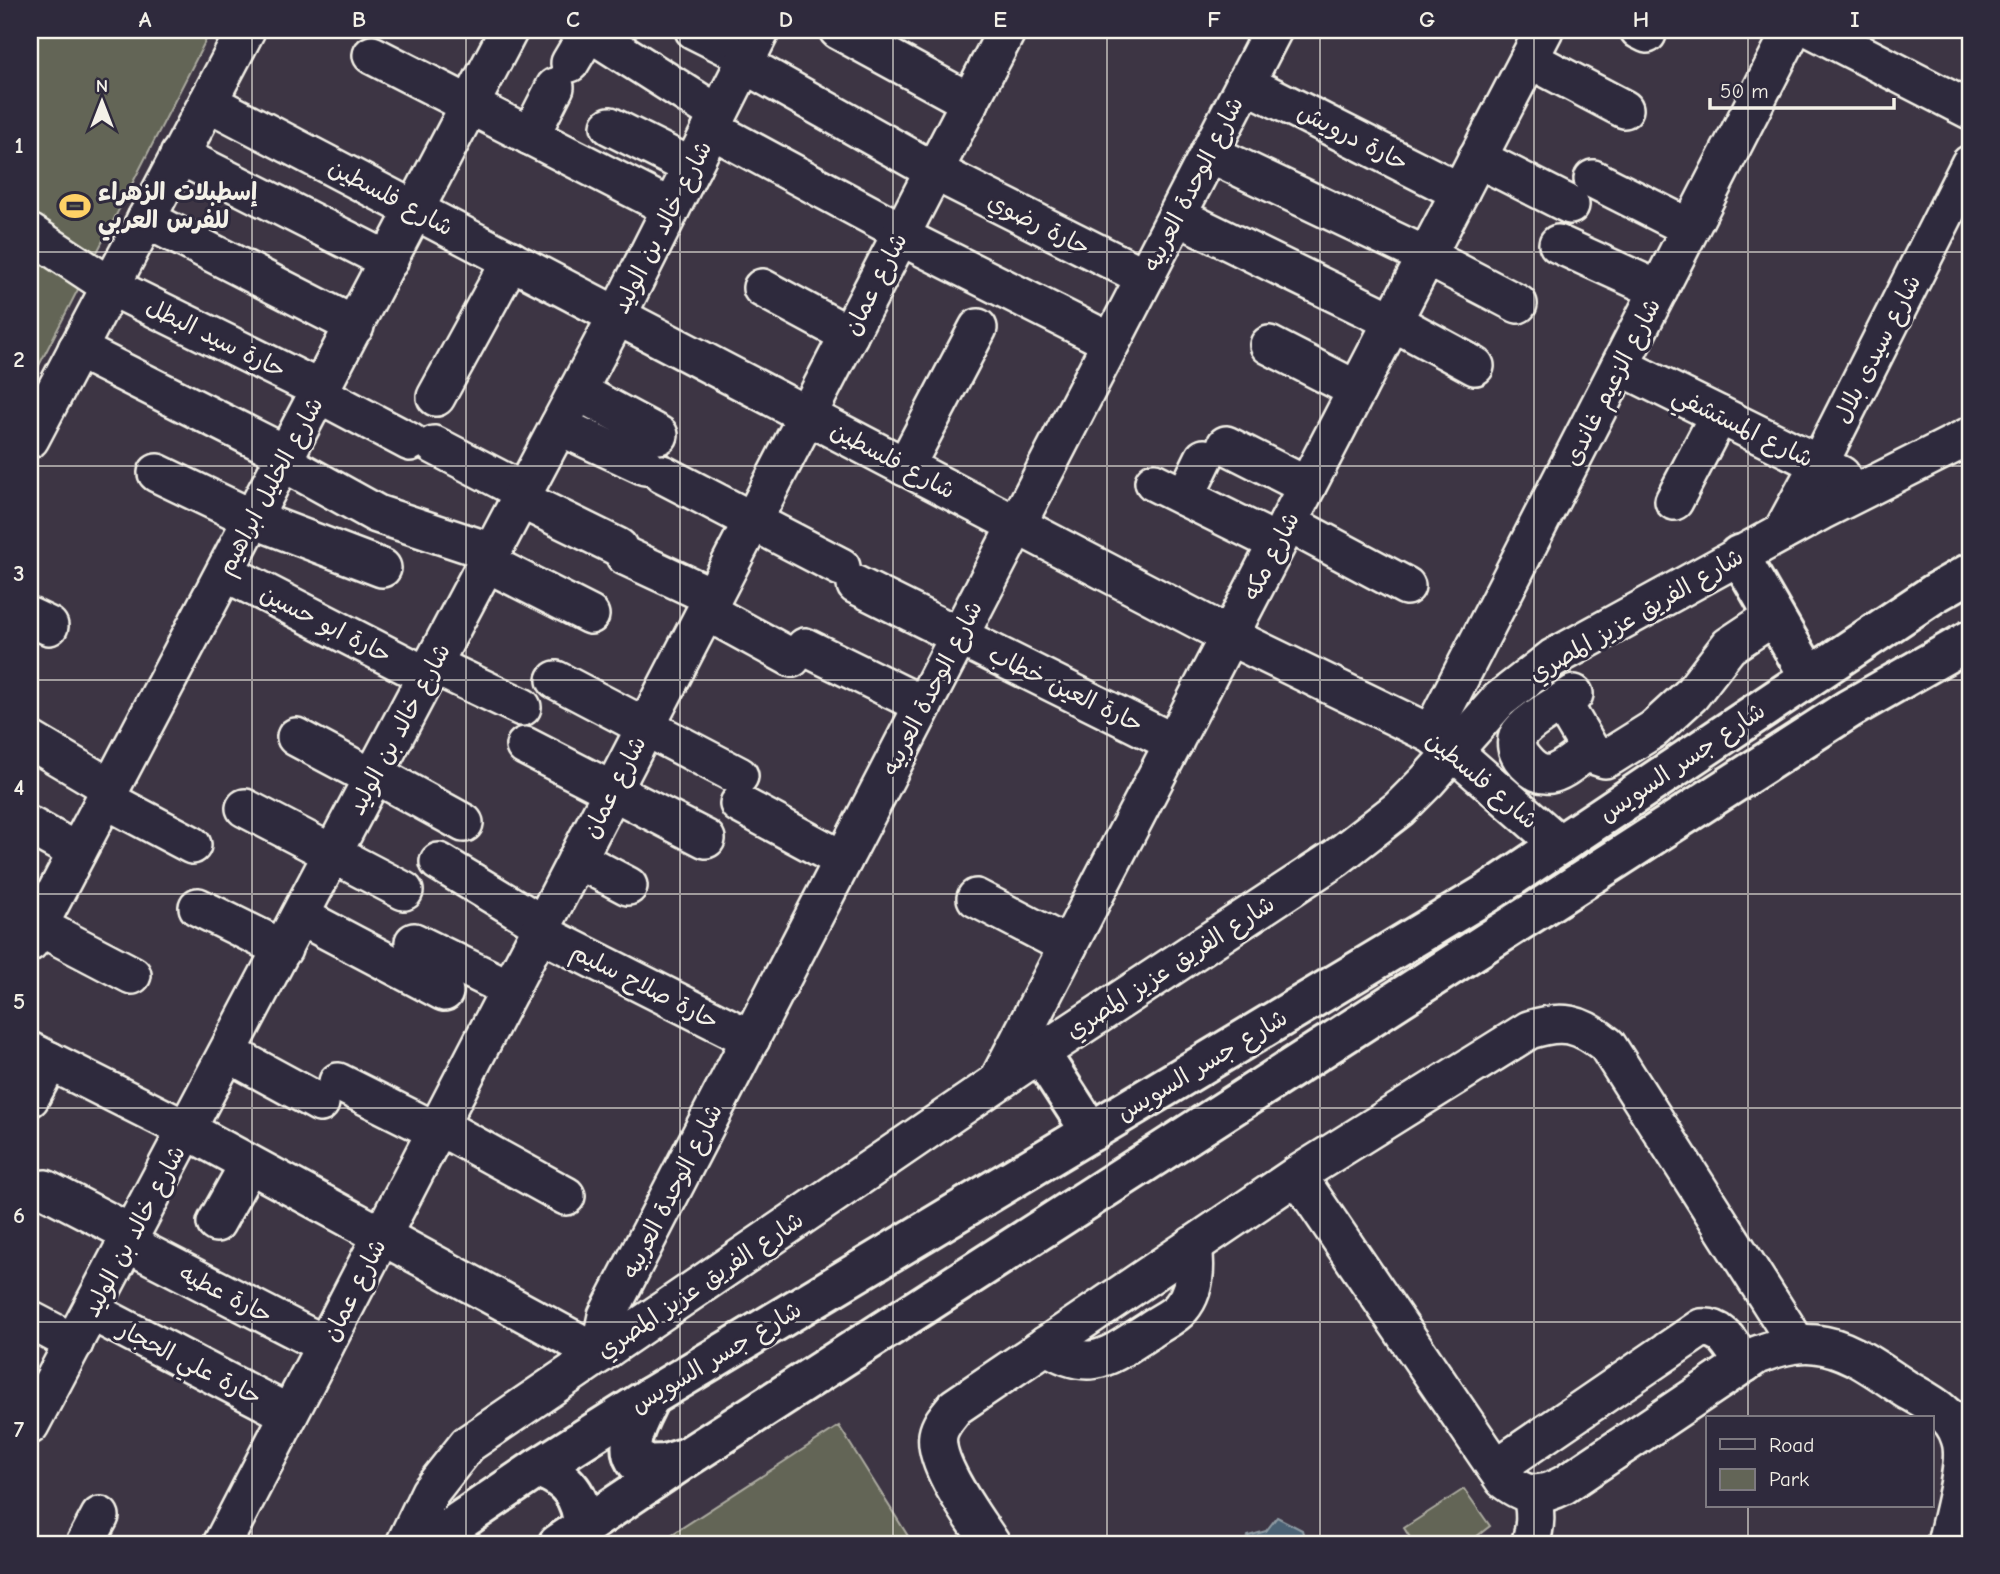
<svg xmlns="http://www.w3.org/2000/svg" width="2000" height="1574" font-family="'Comic Neue','Playpen Sans Arabic',sans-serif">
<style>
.green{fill:#636557;stroke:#acaba0;stroke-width:2}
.water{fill:#4b6275;stroke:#8f9ba3;stroke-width:2}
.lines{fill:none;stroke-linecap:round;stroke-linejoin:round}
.minor-casing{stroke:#f4f1e8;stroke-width:42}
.major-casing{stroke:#f4f1e8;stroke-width:44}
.minor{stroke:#2f2a3d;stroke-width:37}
.major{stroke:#2f2a3d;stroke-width:38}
.grid{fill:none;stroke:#f4f1e8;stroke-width:2;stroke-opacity:0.55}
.labels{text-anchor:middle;stroke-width:6;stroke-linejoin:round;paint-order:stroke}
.street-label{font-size:24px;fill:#f4f1e8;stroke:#2f2a3d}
.poi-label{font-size:24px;font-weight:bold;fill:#f4f1e8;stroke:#2f2a3d;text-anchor:start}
.neatline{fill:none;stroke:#f4f1e8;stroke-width:2.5}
.grid-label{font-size:23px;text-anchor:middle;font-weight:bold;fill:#f4f1e8}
</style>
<rect width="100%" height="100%" fill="#3d3544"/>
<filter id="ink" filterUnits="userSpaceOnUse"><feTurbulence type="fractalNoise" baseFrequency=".0143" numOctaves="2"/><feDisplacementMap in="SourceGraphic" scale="14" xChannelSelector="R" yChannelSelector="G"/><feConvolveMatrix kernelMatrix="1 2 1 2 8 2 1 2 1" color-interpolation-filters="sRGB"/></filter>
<g filter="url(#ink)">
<g class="green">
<path d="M30,30H211L30,383Z"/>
<path d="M839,1426L913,1544H657Z"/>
<path d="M1464,1489L1490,1526L1467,1544H1414L1404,1528Z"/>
</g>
<path class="water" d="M1277,1517L1302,1530L1306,1544H1245L1248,1536L1266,1531Z"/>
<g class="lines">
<g class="minor-casing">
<g id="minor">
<path d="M586,30L718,114"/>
<path d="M694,30L748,57"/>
<path d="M838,30L970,102"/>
<path d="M1639,30L1647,34"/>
<path d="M1814,30L1970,110"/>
<path d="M372,55L671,208"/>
<path d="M1529,59L1624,109"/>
<path d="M570,63L589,31"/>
<path d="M744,64L934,171L1145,277"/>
<path d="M1245,83L1460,192"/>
<path d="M208,102L1229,636L1431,734L1454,752L1560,845"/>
<path d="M610,126L692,167"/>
<path d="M711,129L902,232"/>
<path d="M530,136L555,87"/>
<path d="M1209,153L1426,256L1518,304"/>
<path d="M179,155L389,261"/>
<path d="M1477,158L1570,205"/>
<path d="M1593,179L1690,228"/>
<path d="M1177,216L1392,321L1475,366"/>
<path d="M146,219L355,326"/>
<path d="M30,233L110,286L321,390"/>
<path d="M900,236L1111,342"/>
<path d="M1558,244L1659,290"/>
<path d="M762,288L849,335"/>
<path d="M1269,345L1357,390"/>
<path d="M77,349L287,455"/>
<path d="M1620,366L1841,475"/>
<path d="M577,391L659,435"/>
<path d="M319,394L410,442"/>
<path d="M436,397L511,260"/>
<path d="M559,426L645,466"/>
<path d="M30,439L246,30"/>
<path d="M434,445L524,492"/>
<path d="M1226,445L1307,486"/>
<path d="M283,462L377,514L492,552"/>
<path d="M905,467L978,328"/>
<path d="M157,473L253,519L382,568"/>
<path d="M662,474L841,567"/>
<path d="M1154,482L1277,543"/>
<path d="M1185,497L1204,458"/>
<path d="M520,499L618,547"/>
<path d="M1674,501L1719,415"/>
<path d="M1288,523L1406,586"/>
<path d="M1782,532L1819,464L1970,164"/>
<path d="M625,556L713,597"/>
<path d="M487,563L590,615"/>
<path d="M225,572L427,676"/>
<path d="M856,585L1174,743"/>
<path d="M706,611L792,658"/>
<path d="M30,617L49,626"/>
<path d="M805,647L923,705"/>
<path d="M433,665L522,707"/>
<path d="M556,680L739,776"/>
<path d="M1574,694C1561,703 1524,723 1518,736C1515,743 1517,751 1521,757C1546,790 1562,769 1589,750"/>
<path d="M1562,702L1593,755L1605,759L1611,756L1654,729L1691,695L1729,646L1774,616"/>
<path d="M1431,734L1792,30"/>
<path d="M296,737L373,778"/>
<path d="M30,740L111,788"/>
<path d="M525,746L706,839"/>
<path d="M375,774L464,823"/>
<path d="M105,799L192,845"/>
<path d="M739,804L843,860"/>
<path d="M245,808L404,891"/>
<path d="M30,826L77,852"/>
<path d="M577,859L628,886"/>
<path d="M439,862L543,925"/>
<path d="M976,898L1068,946"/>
<path d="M198,907L283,949"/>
<path d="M300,916L444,992"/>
<path d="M38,926L132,975"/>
<path d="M539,932L751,1039"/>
<path d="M30,942L509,30"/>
<path d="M414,942L510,989"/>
<path d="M30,1051L187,1130L600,1354"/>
<path d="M228,1053L320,1103"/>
<path d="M999,1079L1544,30"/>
<path d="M338,1082L436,1131"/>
<path d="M30,1098L50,1061"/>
<path d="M439,1126L566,1196"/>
<path d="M1297,1175L1504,1480C1526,1497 1539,1498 1564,1485L1757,1355C1776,1348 1794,1342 1815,1344C1849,1347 1878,1371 1906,1389C1918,1396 1932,1403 1942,1412C1951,1419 1957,1428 1960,1438C1969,1462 1951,1518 1946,1544"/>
<path d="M45,1189L132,1234"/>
<path d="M216,1223L249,1164"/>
<path d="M127,1243L325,1345"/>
<path d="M91,1311L289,1414"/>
<path d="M30,1320L74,1343"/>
<path d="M1046,1345C1092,1375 1110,1355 1150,1330C1159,1323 1174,1317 1181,1308C1196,1291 1196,1266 1193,1245"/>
<path d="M607,1349L604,1330L607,1316L1273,30"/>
<path d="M30,1425L617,316L761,30"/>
<path d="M1496,1468L1701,1328C1724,1326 1732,1347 1744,1364"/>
<path d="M85,1544L100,1516"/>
<path d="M222,1544L1007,30"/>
<path d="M405,1544L430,1492L468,1444L1040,1053L1336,858L1399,809L1427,781L1499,700L1553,658L1821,511L1970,436"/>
<path d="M991,1544C975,1519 933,1464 938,1435C940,1424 948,1416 955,1407L1297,1175L1529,1030C1562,1019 1580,1023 1607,1045L1797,1344"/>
<path d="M1530,1544C1536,1526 1536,1513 1532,1495"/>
</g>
</g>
<g class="major-casing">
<g id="major">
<path d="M1739,555L1809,676"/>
<path d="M1040,1053L1091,1132"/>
<path d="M650,1397C642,1416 620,1447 639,1465L665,1464L684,1458"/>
<path d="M538,1468C567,1477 582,1497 583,1527"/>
<path d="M426,1544L538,1468L650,1397L1486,894L1935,593L1970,573"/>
<path d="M558,1544L689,1456L1849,709L1970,640"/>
</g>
</g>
<use href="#minor" class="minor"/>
<use href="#major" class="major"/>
</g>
</g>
<path class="grid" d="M252,30V1544M466,30V1544M680,30V1544M893,30V1544M1107,30V1544M1320,30V1544M1534,30V1544M1748,30V1418M30,252H1970M30,466H1970M30,680H1970M30,894H1970M30,1108H1970M30,1322H1970M1748,1506V1544"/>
<defs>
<g id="stadium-bare" transform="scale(2.415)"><path d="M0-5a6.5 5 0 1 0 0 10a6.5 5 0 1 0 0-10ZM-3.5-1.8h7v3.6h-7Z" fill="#ffd166" stroke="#2f2a3d" stroke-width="2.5" paint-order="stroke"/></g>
</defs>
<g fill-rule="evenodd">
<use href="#stadium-bare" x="75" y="206"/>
</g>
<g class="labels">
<g class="street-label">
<text transform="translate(1353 137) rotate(27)" y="8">حارة درويش</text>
<text transform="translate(1193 184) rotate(-63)" y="8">شارع الوحدة العربيه</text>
<text transform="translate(391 197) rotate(28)" y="8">شارع فلسطين</text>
<text transform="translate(1039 224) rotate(27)" y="8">حارة رضوي</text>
<text transform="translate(662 227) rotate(-63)" y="8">شارع خالد بن الوليد</text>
<text transform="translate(875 284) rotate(-63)" y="8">شارع عمان</text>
<text transform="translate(216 338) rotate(26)" y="8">حارة سيد البطل</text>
<text transform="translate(1877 349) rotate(-63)" y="8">شارع سيدى بلال</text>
<text transform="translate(1612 382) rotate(-63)" y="8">شارع الزعيم غاندى</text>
<text transform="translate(1743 427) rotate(26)" y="8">شارع المستشفي</text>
<text transform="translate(893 460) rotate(28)" y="8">شارع فلسطين</text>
<text transform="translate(270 486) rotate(-62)" y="8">شارع الخليل ابراهيم</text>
<text transform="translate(1271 556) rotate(-63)" y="8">شارع مكه</text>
<text transform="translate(1636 615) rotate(-30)" y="8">شارع الفريق عزيز المصري</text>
<text transform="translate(326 624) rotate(27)" y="8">حارة ابو حسين</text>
<text transform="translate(932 688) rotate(-63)" y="8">شارع الوحدة العربيه</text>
<text transform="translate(1066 689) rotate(26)" y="8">حارة العين خطاب</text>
<text transform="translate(399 729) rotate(-62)" y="8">شارع خالد بن الوليد</text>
<text transform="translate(1682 762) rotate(-34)" y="8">شارع جسر السويس</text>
<text transform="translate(1482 780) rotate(40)" y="8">شارع فلسطين</text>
<text transform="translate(614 787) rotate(-63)" y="8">شارع عمان</text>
<text transform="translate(1170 967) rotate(-33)" y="8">شارع الفريق عزيز المصري</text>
<text transform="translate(645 986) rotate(27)" y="8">حارة صلاح سليم</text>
<text transform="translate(1202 1065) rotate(-31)" y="8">شارع جسر السويس</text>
<text transform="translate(672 1191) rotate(-63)" y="8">شارع الوحدة العربيه</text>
<text transform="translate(134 1231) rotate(-62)" y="8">شارع خالد بن الوليد</text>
<text transform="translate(700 1285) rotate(-34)" y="8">شارع الفريق عزيز المصري</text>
<text transform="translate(354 1290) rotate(-63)" y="8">شارع عمان</text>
<text transform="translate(226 1294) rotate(27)" y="8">حارة عطيه</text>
<text transform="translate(716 1357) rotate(-31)" y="8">شارع جسر السويس</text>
<text transform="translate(190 1363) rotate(27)" y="8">حارة علي الحجار</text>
</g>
<g class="poi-label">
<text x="98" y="200">إسطبلات الزهراء<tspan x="98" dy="28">للفرس العربي</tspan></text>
</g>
</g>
<rect width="2000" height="1574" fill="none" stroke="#2f2a3d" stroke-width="77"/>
<rect x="1706" y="1416" width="228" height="91" fill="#2f2a3d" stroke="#7e7a81" stroke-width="2"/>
<rect x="1720" y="1439" width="35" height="10" fill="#2f2a3d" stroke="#7e7a81" stroke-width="2"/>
<text x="1769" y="1452" font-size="21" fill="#f4f1e8">Road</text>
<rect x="1720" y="1469" width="35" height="21" fill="#636557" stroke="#7e7a81" stroke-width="2"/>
<text x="1769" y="1486" font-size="21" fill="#f4f1e8">Park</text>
<g transform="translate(102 102)" stroke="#2f2a3d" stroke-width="5" paint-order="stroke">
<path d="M0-5L12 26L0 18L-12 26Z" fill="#f4f1e8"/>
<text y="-10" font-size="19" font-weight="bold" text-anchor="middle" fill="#f4f1e8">N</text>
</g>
<path d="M1710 98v10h184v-10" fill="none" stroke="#f4f1e8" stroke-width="3.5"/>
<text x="1720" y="98" font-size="21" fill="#f4f1e8" stroke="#2f2a3d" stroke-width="5" paint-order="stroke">50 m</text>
<rect x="38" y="38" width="1924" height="1498" class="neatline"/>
<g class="grid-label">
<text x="145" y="27">A</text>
<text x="359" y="27">B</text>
<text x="573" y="27">C</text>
<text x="786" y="27">D</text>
<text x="1000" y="27">E</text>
<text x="1214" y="27">F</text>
<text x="1427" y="27">G</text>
<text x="1641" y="27">H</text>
<text x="1855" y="27">I</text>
<text x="19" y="153">1</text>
<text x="19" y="367">2</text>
<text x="19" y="581">3</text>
<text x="19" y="795">4</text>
<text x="19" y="1009">5</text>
<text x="19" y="1223">6</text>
<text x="19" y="1437">7</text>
</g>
</svg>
